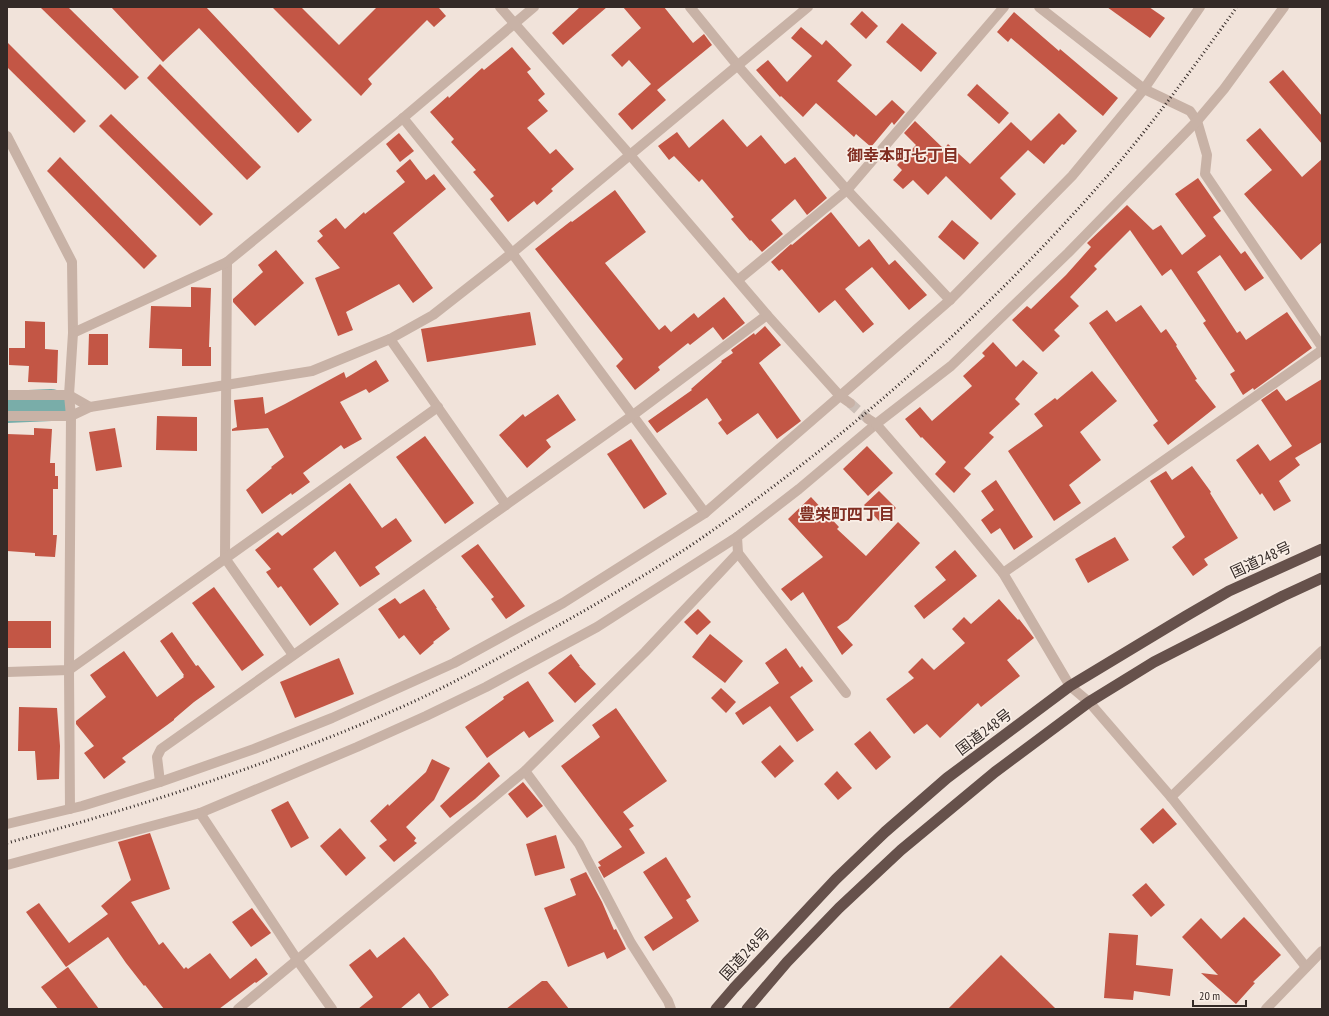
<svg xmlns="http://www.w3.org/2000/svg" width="1329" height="1016" font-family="'PT Sans Narrow','Noto Sans JP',sans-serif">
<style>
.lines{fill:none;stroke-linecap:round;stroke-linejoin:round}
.river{stroke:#79ada9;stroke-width:32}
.building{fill:#c35645}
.tertiary-tunnel{stroke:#cbbeb6;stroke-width:10;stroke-dasharray:10 5;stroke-linecap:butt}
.minor{stroke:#c8b2a6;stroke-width:10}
.tertiary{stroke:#c8b2a6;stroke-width:10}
.trunk{stroke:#66514b;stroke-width:11}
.rail{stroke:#342a27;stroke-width:3;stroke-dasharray:1 3;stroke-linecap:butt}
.labels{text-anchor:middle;stroke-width:3.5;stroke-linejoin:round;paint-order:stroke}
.street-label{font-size:15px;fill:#342a27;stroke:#f9eee6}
.neighbourhood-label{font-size:16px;font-weight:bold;fill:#812e22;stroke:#f9eee6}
</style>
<rect width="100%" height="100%" fill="#f1e3da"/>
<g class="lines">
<path class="river" d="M7,407L51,405"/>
</g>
<g class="building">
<path d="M40,7H68L139,77L125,90Z"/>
<path d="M111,7H206L312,120L298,133L199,28L163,62Z"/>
<path d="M272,7H301L339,45L377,7H441L439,8L446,16L434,27L427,20L368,79L372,84L361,96Z"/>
<path d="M580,7H607L563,45L552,33Z"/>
<path d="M623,7H664L693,43L704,34L712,45L657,90L666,100L632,130L618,114L651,84L629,60L622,67L611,55L641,28Z"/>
<path d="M1107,7H1149L1165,18L1150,38Z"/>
<path d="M862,11L878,26L866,39L850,24Z"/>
<path d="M1014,12L1059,51L1060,49L1118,98L1103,116L1011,38L1008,42L997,32Z"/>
<path d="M902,23L937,53L921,72L886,42Z"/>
<path d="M801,27L822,45L826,40L852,65L837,81L876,116L892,100L905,112L894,125L892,122L871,147L856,134L854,137L816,103L803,117L781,96L780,97L756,70L768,60L787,82L812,56L791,38Z"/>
<path d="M7,42L86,121L74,133L7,67Z"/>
<path d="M512,47L531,69L527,72L545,94L538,100L548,111L527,128L550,154L556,149L574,169L551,189L553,191L537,205L534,201L508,222L490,199L494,196L473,172L476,170L451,142L454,139L430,112L448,96L449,98L482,68L484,70Z"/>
<path d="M160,64L261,167L247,180L147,78Z"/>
<path d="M1283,70L1322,116V144L1269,82Z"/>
<path d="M977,84L1009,113L999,124L967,95Z"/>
<path d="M1059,113L1077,131L1064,145L1062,144L1044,164L1028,150L1000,178L1016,194L991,220L946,176L928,195L913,180L903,189L893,180L902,170L897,165L916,145L904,133L915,121L944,149L948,144L970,164L1011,122L1031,141Z"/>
<path d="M111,114L213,214L200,226L99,126Z"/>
<path d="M723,119L747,147L761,135L785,164L795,157L827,198L807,215L795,199L771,220L783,234L762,252L751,240L750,241L731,219L734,217L702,179L699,182L674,156L669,160L658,146L677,132L689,148Z"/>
<path d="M1260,128L1302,177L1322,159V242L1301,260L1244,194L1272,170L1246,140Z"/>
<path d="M399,133L414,151L400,162L386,144Z"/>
<path d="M60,157L157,256L144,269L47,171Z"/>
<path d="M410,159L426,180L434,174L446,189L393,233L433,288L413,303L399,284L346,312L353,330L338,336L315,278L340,268L317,241L323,236L319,231L336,218L345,229L364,212L365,214L405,182L396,171Z"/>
<path d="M1198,178L1221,211L1213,217L1241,254L1245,251L1264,278L1245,291L1220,255L1197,272L1237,333L1240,331L1246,340L1287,312L1312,348L1254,390L1253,388L1243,395L1230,374L1235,371L1203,323L1206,321L1171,269L1162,276L1130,230L1094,266L1097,269L1070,297L1079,306L1054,330L1060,336L1043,352L1012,320L1027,306L1031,309L1066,275L1091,247L1087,243L1127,205L1153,230L1161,225L1182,255L1206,236L1175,194Z"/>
<path d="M615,190L646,232L605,263L659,330L665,325L671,332L694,313L698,318L724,297L745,323L723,340L713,327L690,345L688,343L658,367L660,370L635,390L616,366L623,359L535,249L571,221L572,222Z"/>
<path d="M831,212L859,247L869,239L889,265L895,260L927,295L909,310L872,267L845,289L874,324L863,333L835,300L819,313L782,269L779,271L771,262L791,244L792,245Z"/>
<path d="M952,220L979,243L964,260L938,237Z"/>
<path d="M276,250L304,283L255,326L233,302V299L263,272L258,265Z"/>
<path d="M191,287L211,288L209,347H211V366H182V349L149,348L151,306L191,307Z"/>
<path d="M1141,305L1161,333L1166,329L1177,345L1176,346L1197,379L1195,380L1216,407L1168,445L1153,425L1158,421L1089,323L1107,310L1116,322Z"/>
<path d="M530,312L536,345L427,362L421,329Z"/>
<path d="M25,321L45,322V349L58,350L57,383L28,382L29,366L9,365V348H25Z"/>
<path d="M765,326L781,345L759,363L801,421L777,439L758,413L727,435L718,423L722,420L707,398L657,433L648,421L692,390L691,389L722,362L721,361L733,353L731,350L754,333L755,335Z"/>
<path d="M89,334H108V365H88Z"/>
<path d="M993,342L1016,367L1023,360L1038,373L1015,399L1020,404L989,433L994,437L964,468L971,474L954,493L935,474L946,462L922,437L921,438L905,419L920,407L932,421L972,386L963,376L985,356L982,353Z"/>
<path d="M376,360L389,381L369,393L366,389L340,402L362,439L344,449L341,445L303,473L310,482L292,495L291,493L262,514L246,490L272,468L271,467L284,457L268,428L232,431V429L237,427L234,400L263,397L265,414L285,404L344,372L346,378Z"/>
<path d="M1092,371L1117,401L1080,432L1101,460L1069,485L1081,503L1054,521L1008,451L1043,426L1034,414L1055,398L1057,400Z"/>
<path d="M1322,379V442L1295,458L1300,465L1279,481L1291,501L1274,511L1262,493L1260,495L1236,460L1258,444L1270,461L1292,446L1261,400L1277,389L1286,401Z"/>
<path d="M558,394L576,420L546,440L551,447L527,468L499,435L523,414L525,417Z"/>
<path d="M157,416L197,417V451L156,450Z"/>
<path d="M34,428L52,429L50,463H55V476H58V489H53V535H57L55,557L35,556V553L7,551V434L34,435Z"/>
<path d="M115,428L122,467L96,471L89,432Z"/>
<path d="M425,436L474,503L445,524L396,457Z"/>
<path d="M631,439L667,494L644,509L607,454Z"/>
<path d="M867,446L893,473L868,496L843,469Z"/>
<path d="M1192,466L1211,492L1210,493L1238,538L1204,559L1208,565L1193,576L1172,547L1185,537L1150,481L1166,471L1172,480Z"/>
<path d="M996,480L1033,537L1014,550L1000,528L991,534L981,520L994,510L981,491Z"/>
<path d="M350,483L382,528L396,518L412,541L375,567L380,574L360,587L335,551L313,569L339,604L310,626L281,586L278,588L266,572L271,569L255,550L278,532L282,536Z"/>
<path d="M879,491L896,508L881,523L864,505Z"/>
<path d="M811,497L839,527L837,529L866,556L898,522L920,543L848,620L837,627L853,645L842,655L803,592L791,601L781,589L823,557L788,519Z"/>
<path d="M1115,537L1129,560L1088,583L1075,559Z"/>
<path d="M478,544L525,606L506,619L491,599L494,597L461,556Z"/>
<path d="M955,550L977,576L924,619L914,606L946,580L935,567Z"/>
<path d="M214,587L264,655L242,671L192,603Z"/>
<path d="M424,589L437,608H436L450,629L433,642L434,643L420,655L404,635L399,639L378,609L395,598L400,604Z"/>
<path d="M999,599L1018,620L1019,619L1034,638L1007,660L1020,676L981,707L978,703L940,738L927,724L914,734L886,699L914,678L908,672L922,658L934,670L965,643L952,629L964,617L971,624Z"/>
<path d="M698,609L711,622L697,635L684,622Z"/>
<rect x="7" y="621" width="44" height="27"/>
<path d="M172,632L196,666L198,665L215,687L194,702L174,719V720L122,758L126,762L104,779L84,753L94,746L76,724V721L106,697L90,675L124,651L157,697L184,677L183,676L184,675L160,641Z"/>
<path d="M710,634L743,661L725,683L692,657Z"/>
<path d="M786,648L800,668L802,666L813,681L790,697L814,730L797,742L770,706L743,725L735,713L779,683L765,663Z"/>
<path d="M571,654L580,666H579L596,684L575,703L548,673Z"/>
<path d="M339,658L354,694L295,718L280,682Z"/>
<path d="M528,681L554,721L529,738L524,731L487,758L465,727L504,699L503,697Z"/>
<path d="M721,688L736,702L726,713L711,698Z"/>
<path d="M19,707L57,708L60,746L59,779L37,780L35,751H18Z"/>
<path d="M616,708L667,781L623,812L634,826L629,829L645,853L604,878L598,867L601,866L598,862L622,847L561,766L600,737L592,725Z"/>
<path d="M870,731L891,757L876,770L854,744Z"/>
<path d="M780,745L794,761L775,778L761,762Z"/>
<path d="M432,759L450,768L434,800L406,827L416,838L414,841L417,843L394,862L379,846L387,840L370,821L388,804L389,806L426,772Z"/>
<path d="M489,762L500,776L475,799L450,818L440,806Z"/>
<path d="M837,771L852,788L838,800L824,784Z"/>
<path d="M523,782L543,806L527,818L508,794Z"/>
<path d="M288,801L309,838L291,848L271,810Z"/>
<path d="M1163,808L1177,824L1153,844L1140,829Z"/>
<path d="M340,828L366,858L346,876L320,846Z"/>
<path d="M150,833L170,889L131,902L159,945L163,942L184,969L186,967L188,969L210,953L230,979L256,958L268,974L256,983L255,982L219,1009H164L145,985L144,986L126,963L108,937L66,967L26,912L39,903L69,943L108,914L101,906L131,880L118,842Z"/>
<path d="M556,835L565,868L535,876L526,844Z"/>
<path d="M666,857L691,897L686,900L699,921L653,951L644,937L673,918L643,872Z"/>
<path d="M586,872L602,902L614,930L616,929L626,949L607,959L604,952L568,967L544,908L576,895L570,879Z"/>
<path d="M1146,883L1165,905L1151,917L1132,895Z"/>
<path d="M252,908L271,933L251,947L232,922Z"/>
<path d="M1244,917L1281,955L1253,982L1255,983L1236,1004L1201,973L1218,975L1182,937L1201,918L1221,939Z"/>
<path d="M1109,933L1138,935L1136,965L1173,969L1170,996L1134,991L1133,1000L1104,998Z"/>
<path d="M404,937L431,970L449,995L430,1009L419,993L400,1009H358L373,997L349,965L370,949L377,958Z"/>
<path d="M1001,955L1056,1009H948Z"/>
<path d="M68,967L99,1009H58L41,987Z"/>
<path d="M542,981H547L569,1009H506Z"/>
</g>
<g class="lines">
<path class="tertiary-tunnel" d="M850,403L868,419"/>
<g class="minor">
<path d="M690,7L738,66L847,190L950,300"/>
<path d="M1039,7L1144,89L1190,111L1197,121L1207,155L1205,174L1322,347"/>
<path d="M403,118L512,253L705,513"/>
<path d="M7,136L72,262L73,333L69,395L71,416L69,670L7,672"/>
<path d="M227,262L225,558L293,655"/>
<path d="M738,280L847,190L1004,7"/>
<path d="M73,333L227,262L403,118L534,7"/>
<path d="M390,339L506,505"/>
<path d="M7,395H69L90,407"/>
<path d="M7,416H71L90,407L312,371L390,339L433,315L512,253L808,7"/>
<path d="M737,537L738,553L846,693"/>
<path d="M1003,573L1322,350"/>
<path d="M525,771L579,844L631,943L668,1001L671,1009"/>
<path d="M160,782L157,757L161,749L633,415L767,315"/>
<path d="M1171,797L1322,651"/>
<path d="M70,809L69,670L438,407"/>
<path d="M200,813L298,961L332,1009"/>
<path d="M7,824L82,806L160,782L254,749L332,718L454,663L563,603L705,513L840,396"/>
<path d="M7,865L200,813L357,747L426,716L486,687L597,627L737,537L799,489L876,424"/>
<path d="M238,1009L525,771L645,652L738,553"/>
</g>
<g class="tertiary">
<path d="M500,7L630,155L767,315L840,396L850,403"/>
<path d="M840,396L950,300L1072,176L1144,89L1200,7"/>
<path d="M868,419L876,424L956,516L1003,573L1070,686L1089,702L1171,797L1306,967"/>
<path d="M876,424L951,366L1068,253L1197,121L1224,89L1284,7"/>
<path d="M1266,1009L1322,951"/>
</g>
<g class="trunk">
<path d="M716,1009L734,988L836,879L885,832L947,778L1070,686L1186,616L1229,591L1322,549"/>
<path d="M747,1009L787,962L839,908L901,850L995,772L1089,702L1154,662L1283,596L1322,578"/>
</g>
<path class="rail" d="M7,843C143,806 275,763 404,706C446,687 486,665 526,643C580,614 633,583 684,550C836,448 981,320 1102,182C1151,127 1194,66 1237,7"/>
</g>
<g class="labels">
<g class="street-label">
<text transform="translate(1261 560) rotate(-25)" y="5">国道248号</text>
<text transform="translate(984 732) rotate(-37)" y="5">国道248号</text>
<text transform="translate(745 954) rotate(-47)" y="5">国道248号</text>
</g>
<g class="neighbourhood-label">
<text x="903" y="161">御幸本町七丁目</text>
<text x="847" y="520">豊栄町四丁目</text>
</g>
</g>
<rect width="1329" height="1016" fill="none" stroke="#342a27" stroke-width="16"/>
<path d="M1193 1000v6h53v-6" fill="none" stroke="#342a27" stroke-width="2"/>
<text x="1199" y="1000" font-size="12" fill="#342a27" stroke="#f9eee6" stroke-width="3" paint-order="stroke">20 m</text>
</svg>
